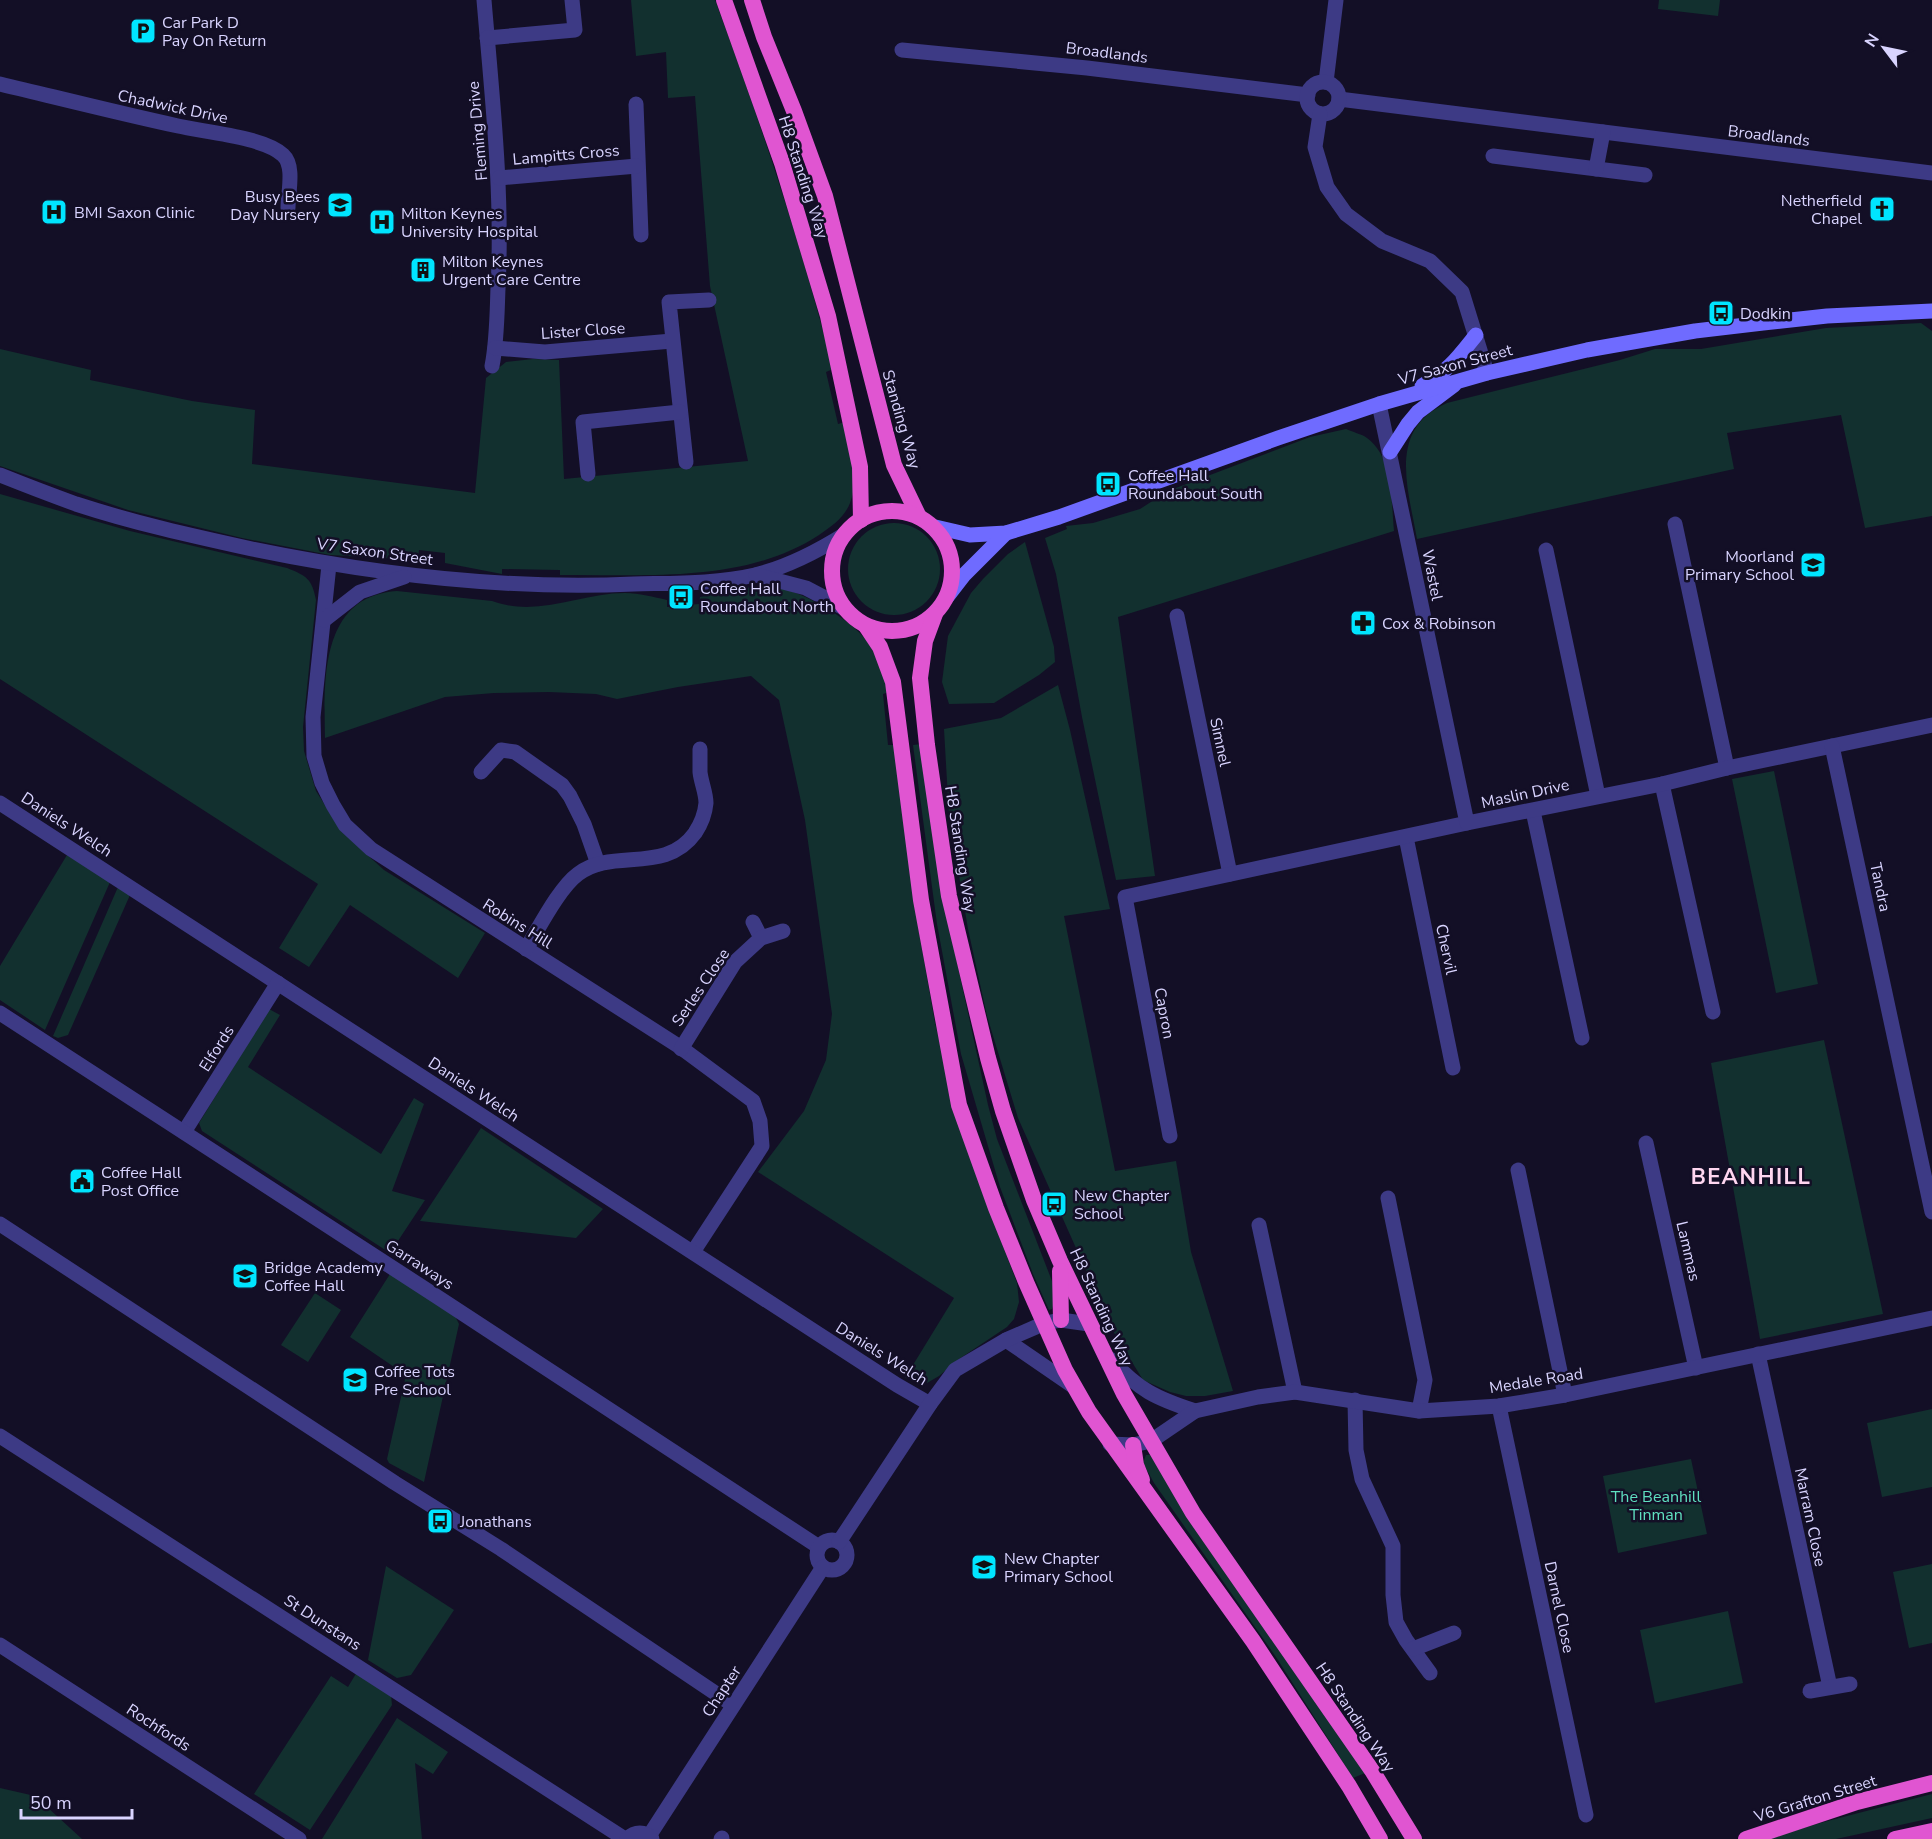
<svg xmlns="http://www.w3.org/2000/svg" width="1932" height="1839" font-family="'Nunito Sans',sans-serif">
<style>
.green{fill:#12302f}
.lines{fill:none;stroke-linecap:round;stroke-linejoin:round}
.minor{stroke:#3d3a85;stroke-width:15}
.tertiary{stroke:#3d3a85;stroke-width:15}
.secondary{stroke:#6f6bff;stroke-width:15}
.trunk{stroke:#e055d1;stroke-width:16}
.labels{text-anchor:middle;stroke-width:5;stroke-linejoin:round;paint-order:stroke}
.poi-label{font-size:16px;fill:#d9d4ff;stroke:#130f26;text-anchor:start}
.street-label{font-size:16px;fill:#d9d4ff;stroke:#130f26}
.park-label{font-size:16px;fill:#5fe0c0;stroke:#130f26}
.district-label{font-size:22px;font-weight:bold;letter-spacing:1.5px;fill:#ffd6f0;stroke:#130f26}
</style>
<rect width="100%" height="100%" fill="#130f26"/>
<g class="green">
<path d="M631,0H715C760,121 801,243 833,369L826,372L838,424L845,422C849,447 860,478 850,503C844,518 832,526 819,535C744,584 646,574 560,575V570L502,569V574L445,563V553L419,550L418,560L330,555L242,538L128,510L0,466V349L91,370L90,380L192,401L255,410L252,464L475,493L486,378L506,362L533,359L559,360L564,479L748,461L710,286L695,96L668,98L666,52L636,56Z"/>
<path d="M1659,0H1720L1718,16L1658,9Z"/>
<path d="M1921,323L1932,331V516L1865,528L1841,415L1727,433L1734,469L1417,539C1408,488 1387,429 1447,403L1620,360L1655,349H1701L1826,328Z"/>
<path d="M1346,429C1352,432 1362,434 1367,438C1394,458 1391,501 1394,531L1118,617L1155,876L1116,880L1082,717L1056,574L1045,538L1067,529L1066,526L1093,523L1140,509L1168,491L1310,437Z"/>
<path d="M0,494L130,531L287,568C307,576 312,579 316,600L303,727L304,751L316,791L342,832L384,870L485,933L458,978L350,905L309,967L279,948L318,884L0,679Z"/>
<circle cx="894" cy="569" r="46"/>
<path d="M1025,542L1054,647L1055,662L1039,675L994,703L949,704L942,682L948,636L971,593L983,579L1008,554Z"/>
<path d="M757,586C763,586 769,586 775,587C804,592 849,618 867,641C878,656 883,674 889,692L883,694L888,745H895L919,932L935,1023L956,1109L983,1194L1017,1283L1019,1302L1014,1319L1007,1327L959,1359L939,1376L927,1383L905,1378L954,1298L758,1172L804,1111L826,1060L832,1014L805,820L779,700L751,676L678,687L617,699L596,694L549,692L494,693L445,697L325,738C324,680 320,596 397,591L492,601C538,618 580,593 625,593C639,593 654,597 667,600V607L699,604L700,597Z"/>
<path d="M1058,685L1070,730L1110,909L1064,916L1115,1171L1176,1161L1191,1252L1233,1391L1205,1396H1186L1170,1392L1143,1380L1113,1331L1018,1118L987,1016L968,929L949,816L944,729L1001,718Z"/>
<path d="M922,744L948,921L988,1105L997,1139L1057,1294L1052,1309L1049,1310L1033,1274L1000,1187L961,1054L937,924L913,745Z"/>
<path d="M1774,771L1818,984L1776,993L1732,779Z"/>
<path d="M67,855L110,882L45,1030L0,1000V966Z"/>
<path d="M118,887L130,895L68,1035L58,1038L53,1036Z"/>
<path d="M269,1009L280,1015L248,1067L381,1154L414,1098L424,1104L392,1191L425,1200L390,1253L202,1131L199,1123Z"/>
<path d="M1824,1040L1883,1314L1760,1339L1711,1063Z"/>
<path d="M481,1128L603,1209L576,1238L420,1221Z"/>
<path d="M390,1274L455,1316L459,1324L424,1482L389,1463L387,1459L406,1375L350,1337Z"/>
<path d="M315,1293L341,1310L308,1362L281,1345Z"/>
<path d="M1932,1409V1487L1882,1497L1867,1423Z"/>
<path d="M1146,1455H1150L1365,1773L1353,1778L1276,1657L1154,1483L1143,1463Z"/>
<path d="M1691,1459L1707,1534L1618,1553L1603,1476Z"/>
<path d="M1932,1564V1643L1909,1648L1893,1572Z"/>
<path d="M386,1566L454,1610L411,1675L397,1678L368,1660Z"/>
<path d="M1728,1611L1743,1683L1655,1703L1640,1630Z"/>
<path d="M357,1672L391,1695L392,1705L310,1830L254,1794L331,1676L348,1687Z"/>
<path d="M397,1718L448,1752L433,1774L415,1763L422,1839H322Z"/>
<path d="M0,1788L35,1796L82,1839H0Z"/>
<path d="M1932,1794V1818L1836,1839H1767L1820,1823Z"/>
</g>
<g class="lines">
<g class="minor">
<path d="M484,0C492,96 503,192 498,288C497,314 497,341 492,366"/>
<path d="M487,38L575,30L572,0"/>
<path d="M902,50L1087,68L1308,95"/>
<path d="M0,84C59,98 118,113 178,126C204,132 264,137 283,155C295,166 288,192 288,208"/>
<path d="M1339,99L1932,173"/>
<path d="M636,104L641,235"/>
<path d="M1493,156L1645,175"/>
<path d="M1596,169L1603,132"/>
<path d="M499,178L637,166"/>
<path d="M495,348L545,352L672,341"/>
<path d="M686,462L669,302L709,300"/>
<path d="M588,474L583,422L680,412"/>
<path d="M1675,524L1727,768"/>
<path d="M1546,550L1598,796"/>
<path d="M329,565L313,717L314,756L322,783L333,805L345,825L371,849L680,1047L753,1101L760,1121L762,1146L693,1252"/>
<path d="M1177,616L1230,874"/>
<path d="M481,772L501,750L515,752L562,785L570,796L584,824L598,864"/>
<path d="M1662,784L1713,1012"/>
<path d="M0,803L897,1385L930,1404"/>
<path d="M1533,811L1582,1038"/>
<path d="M1406,837L1453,1068"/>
<path d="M753,922L761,938"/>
<path d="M526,949C539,928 559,888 578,874C613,847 665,875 695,833C701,824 705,814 706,803C706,793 701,782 700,772C700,764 700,756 700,749"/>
<path d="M681,1049L735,962L761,938L783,931"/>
<path d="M184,1132L278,983"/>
<path d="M1170,1136L1125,897L1467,823"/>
<path d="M1646,1143L1696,1368"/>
<path d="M1518,1170L1565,1395"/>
<path d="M1388,1198L1425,1380L1419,1411"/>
<path d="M0,1224L395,1483L501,1549L733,1705"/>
<path d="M1259,1225L1295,1392"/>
<path d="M1758,1354L1830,1687"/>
<path d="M1355,1400L1356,1450L1362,1479L1393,1546V1595L1396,1622L1406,1640L1430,1673"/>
<path d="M1499,1406L1586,1815"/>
<path d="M0,1436L625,1839"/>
<path d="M0,1645L299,1839"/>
<path d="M1413,1649L1454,1633"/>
<path d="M1810,1691L1850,1684"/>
<path d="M721,1839L722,1838"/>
</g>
<g class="tertiary">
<path d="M1326,82L1336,0"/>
<circle cx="1323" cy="98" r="16"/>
<path d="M1320,114L1315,147L1327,187L1346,214L1382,241L1430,261L1462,292L1487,373"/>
<path d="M1379,404L1467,823L1662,784L1727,768L1932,725"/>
<path d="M0,475C25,485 51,495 76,504C134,523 193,536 252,549C378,575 504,590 634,584C673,583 716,584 755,575C787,567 818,551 845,534"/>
<path d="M756,575L806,588L844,608"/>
<path d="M324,620L360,592L404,577"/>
<path d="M1832,746L1932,1212"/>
<path d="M0,1013L436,1296L819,1547"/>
<path d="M1006,1340L1073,1386"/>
<path d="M1110,1359C1139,1390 1155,1398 1195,1411"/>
<path d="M1110,1444L1133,1445L1151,1441L1195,1411L1258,1397L1295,1392L1419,1411L1499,1406L1565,1395L1932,1318"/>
<circle cx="832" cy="1555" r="15"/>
<path d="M839,1542L930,1404L955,1370L1006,1340L1045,1323L1061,1320L1089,1324"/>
<path d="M649,1836L823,1567"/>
<path d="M627,1839C635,1831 645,1831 652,1839"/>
</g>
<g class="secondary">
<path d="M1422,386C1450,369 1456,360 1476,335"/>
<path d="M1390,452L1408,424L1418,412L1454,385"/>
<path d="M931,526L970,535L1006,533L1059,517L1278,438L1379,404L1487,373L1587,350L1695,331L1763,323L1827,316L1932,311"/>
<path d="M947,597L964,575L1006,533"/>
</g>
<g class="trunk">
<path d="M724,0L782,163L828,316L860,467L861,520"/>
<path d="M752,0L764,37L794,111L825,196L894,465L919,517"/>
<circle cx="892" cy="571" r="60"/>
<path d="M935,614L925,641L920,678L927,745L949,896L988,1058L1003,1111L1034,1200L1060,1261L1124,1394L1193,1513L1373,1772L1414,1839"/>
<path d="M866,626L880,647L893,682L921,900L959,1105L996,1208L1026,1282L1065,1370L1089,1412L1253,1641L1349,1786L1380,1839"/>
<path d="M1060,1271L1061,1320"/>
<path d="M1133,1445L1136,1465L1142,1480"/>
<path d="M1746,1839L1857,1802L1932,1783"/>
<path d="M1895,1839L1932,1831"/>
</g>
</g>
<defs>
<g id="parking-square" transform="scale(1.35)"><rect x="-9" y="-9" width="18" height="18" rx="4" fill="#00e5ff" stroke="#130f26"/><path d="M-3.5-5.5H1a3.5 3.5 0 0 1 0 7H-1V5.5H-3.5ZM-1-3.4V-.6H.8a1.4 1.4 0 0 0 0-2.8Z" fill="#111"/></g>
<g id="school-square" transform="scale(1.35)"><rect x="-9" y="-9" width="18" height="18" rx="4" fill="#00e5ff" stroke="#130f26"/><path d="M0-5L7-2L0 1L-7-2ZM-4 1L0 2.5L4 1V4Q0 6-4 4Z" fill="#111"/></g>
<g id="church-square" transform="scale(1.35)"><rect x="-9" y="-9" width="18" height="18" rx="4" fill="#00e5ff" stroke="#130f26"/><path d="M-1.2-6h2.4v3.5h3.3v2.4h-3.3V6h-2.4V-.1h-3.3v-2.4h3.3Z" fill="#111"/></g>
<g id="hospital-square" transform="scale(1.35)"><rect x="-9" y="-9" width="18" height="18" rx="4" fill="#00e5ff" stroke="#130f26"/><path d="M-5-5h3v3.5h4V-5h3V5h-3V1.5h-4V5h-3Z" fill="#111"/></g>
<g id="building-square" transform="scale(1.35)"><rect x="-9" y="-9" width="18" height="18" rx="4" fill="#00e5ff" stroke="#130f26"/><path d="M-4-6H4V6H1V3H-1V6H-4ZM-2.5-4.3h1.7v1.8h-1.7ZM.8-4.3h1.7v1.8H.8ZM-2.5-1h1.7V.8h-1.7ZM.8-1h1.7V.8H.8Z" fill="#111"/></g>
<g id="bus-square" transform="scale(1.35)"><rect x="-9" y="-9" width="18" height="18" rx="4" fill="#00e5ff" stroke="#130f26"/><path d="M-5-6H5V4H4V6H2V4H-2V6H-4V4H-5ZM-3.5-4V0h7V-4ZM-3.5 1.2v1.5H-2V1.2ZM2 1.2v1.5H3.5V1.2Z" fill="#111"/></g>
<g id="pharmacy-square" transform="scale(1.35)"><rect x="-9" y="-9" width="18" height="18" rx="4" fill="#00e5ff" stroke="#130f26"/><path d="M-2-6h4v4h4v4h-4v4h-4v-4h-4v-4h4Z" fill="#111"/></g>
<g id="civic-square" transform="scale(1.35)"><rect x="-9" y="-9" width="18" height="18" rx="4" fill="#00e5ff" stroke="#130f26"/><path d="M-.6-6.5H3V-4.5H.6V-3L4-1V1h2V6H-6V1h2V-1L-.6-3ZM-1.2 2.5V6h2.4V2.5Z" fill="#111"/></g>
</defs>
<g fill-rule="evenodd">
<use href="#parking-square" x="143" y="31"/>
<use href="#school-square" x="340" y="205"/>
<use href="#church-square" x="1882" y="209"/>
<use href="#hospital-square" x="54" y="212"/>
<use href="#hospital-square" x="382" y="222"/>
<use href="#building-square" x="423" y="270"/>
<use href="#bus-square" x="1721" y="313"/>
<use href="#bus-square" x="1108" y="484"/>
<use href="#school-square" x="1813" y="565"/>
<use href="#bus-square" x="681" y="597"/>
<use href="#pharmacy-square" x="1363" y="623"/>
<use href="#civic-square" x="82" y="1181"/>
<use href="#bus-square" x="1054" y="1204"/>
<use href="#school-square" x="245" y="1276"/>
<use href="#school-square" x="355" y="1380"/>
<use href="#bus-square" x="440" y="1521"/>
<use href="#school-square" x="984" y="1567"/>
</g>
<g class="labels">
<g class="poi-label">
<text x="162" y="28">Car Park D<tspan x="162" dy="18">Pay On Return</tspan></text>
<text x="320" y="202" text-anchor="end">Busy Bees<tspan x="320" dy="18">Day Nursery</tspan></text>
<text x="1862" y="206" text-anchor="end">Netherfield<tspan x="1862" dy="18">Chapel</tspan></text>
<text x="74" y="218">BMI Saxon Clinic</text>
<text x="401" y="219">Milton Keynes<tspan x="401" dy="18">University Hospital</tspan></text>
<text x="442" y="267">Milton Keynes<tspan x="442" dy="18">Urgent Care Centre</tspan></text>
<text x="1740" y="319">Dodkin</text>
<text x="1128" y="481">Coffee Hall<tspan x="1128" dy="18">Roundabout South</tspan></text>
<text x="1794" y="562" text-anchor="end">Moorland<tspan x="1794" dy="18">Primary School</tspan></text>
<text x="700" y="594">Coffee Hall<tspan x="700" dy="18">Roundabout North</tspan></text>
<text x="1382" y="629">Cox &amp; Robinson</text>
<text x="101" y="1178">Coffee Hall<tspan x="101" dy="18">Post Office</tspan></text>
<text x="1074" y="1201">New Chapter<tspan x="1074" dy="18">School</tspan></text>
<text x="264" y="1273">Bridge Academy<tspan x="264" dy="18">Coffee Hall</tspan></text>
<text x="374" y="1377">Coffee Tots<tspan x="374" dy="18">Pre School</tspan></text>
<text x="460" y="1527">Jonathans</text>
<text x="1004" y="1564">New Chapter<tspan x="1004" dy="18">Primary School</tspan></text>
</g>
<g class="street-label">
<text transform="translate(1107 52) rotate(7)" y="6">Broadlands</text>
<text transform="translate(173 106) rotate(12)" y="6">Chadwick Drive</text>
<text transform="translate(477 131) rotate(-95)" y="6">Fleming Drive</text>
<text transform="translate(1769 135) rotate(7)" y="6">Broadlands</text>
<text transform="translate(566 154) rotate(-5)" y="6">Lampitts Cross</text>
<text transform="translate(804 177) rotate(72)" y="6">H8 Standing Way</text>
<text transform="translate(583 330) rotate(-4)" y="6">Lister Close</text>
<text transform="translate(1455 364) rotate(-15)" y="6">V7 Saxon Street</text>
<text transform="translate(902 419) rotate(74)" y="6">Standing Way</text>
<text transform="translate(375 551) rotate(8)" y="6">V7 Saxon Street</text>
<text transform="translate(1433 575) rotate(79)" y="6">Wastel</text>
<text transform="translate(1221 742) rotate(78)" y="6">Simnel</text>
<text transform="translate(1525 793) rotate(-12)" y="6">Maslin Drive</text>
<text transform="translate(67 824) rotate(33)" y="6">Daniels Welch</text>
<text transform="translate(961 849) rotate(81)" y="6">H8 Standing Way</text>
<text transform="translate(1881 887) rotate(78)" y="6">Tandra</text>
<text transform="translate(518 923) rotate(32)" y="6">Robins Hill</text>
<text transform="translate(1447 949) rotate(78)" y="6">Chervil</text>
<text transform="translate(700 987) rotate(-56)" y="6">Serles Close</text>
<text transform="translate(1165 1013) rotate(79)" y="6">Capron</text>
<text transform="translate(216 1048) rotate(-58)" y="6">Elfords</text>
<text transform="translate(474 1089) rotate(33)" y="6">Daniels Welch</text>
<text transform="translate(1689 1251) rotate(77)" y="6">Lammas</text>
<text transform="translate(420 1264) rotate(33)" y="6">Garraways</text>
<text transform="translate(1102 1307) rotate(65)" y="6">H8 Standing Way</text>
<text transform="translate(882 1353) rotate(32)" y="6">Daniels Welch</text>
<text transform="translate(1536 1380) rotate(-9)" y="6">Medale Road</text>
<text transform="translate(1811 1517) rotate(78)" y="6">Marram Close</text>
<text transform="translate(1560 1607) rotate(78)" y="6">Darnel Close</text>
<text transform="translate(323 1622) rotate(33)" y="6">St Dunstans</text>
<text transform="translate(721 1691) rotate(-57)" y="6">Chapter</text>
<text transform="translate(1356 1717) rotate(56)" y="6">H8 Standing Way</text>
<text transform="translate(159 1727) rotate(33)" y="6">Rochfords</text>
<text transform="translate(1815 1798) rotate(-17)" y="6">V6 Grafton Street</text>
</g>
<g class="park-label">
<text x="1656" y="1502">The Beanhill<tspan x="1656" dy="18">Tinman</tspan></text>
</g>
<g class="district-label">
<text x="1751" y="1184">BEANHILL</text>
</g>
</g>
<g transform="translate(1884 48) rotate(302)" stroke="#130f26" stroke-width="4.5" paint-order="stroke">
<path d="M0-4.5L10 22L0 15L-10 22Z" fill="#d9d4ff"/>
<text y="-9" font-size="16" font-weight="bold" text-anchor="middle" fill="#d9d4ff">N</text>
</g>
<path d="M21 1809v9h111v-9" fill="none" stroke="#d9d4ff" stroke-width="3"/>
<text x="30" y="1809" font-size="18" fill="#d9d4ff" stroke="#130f26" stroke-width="4.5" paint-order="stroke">50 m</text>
</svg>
